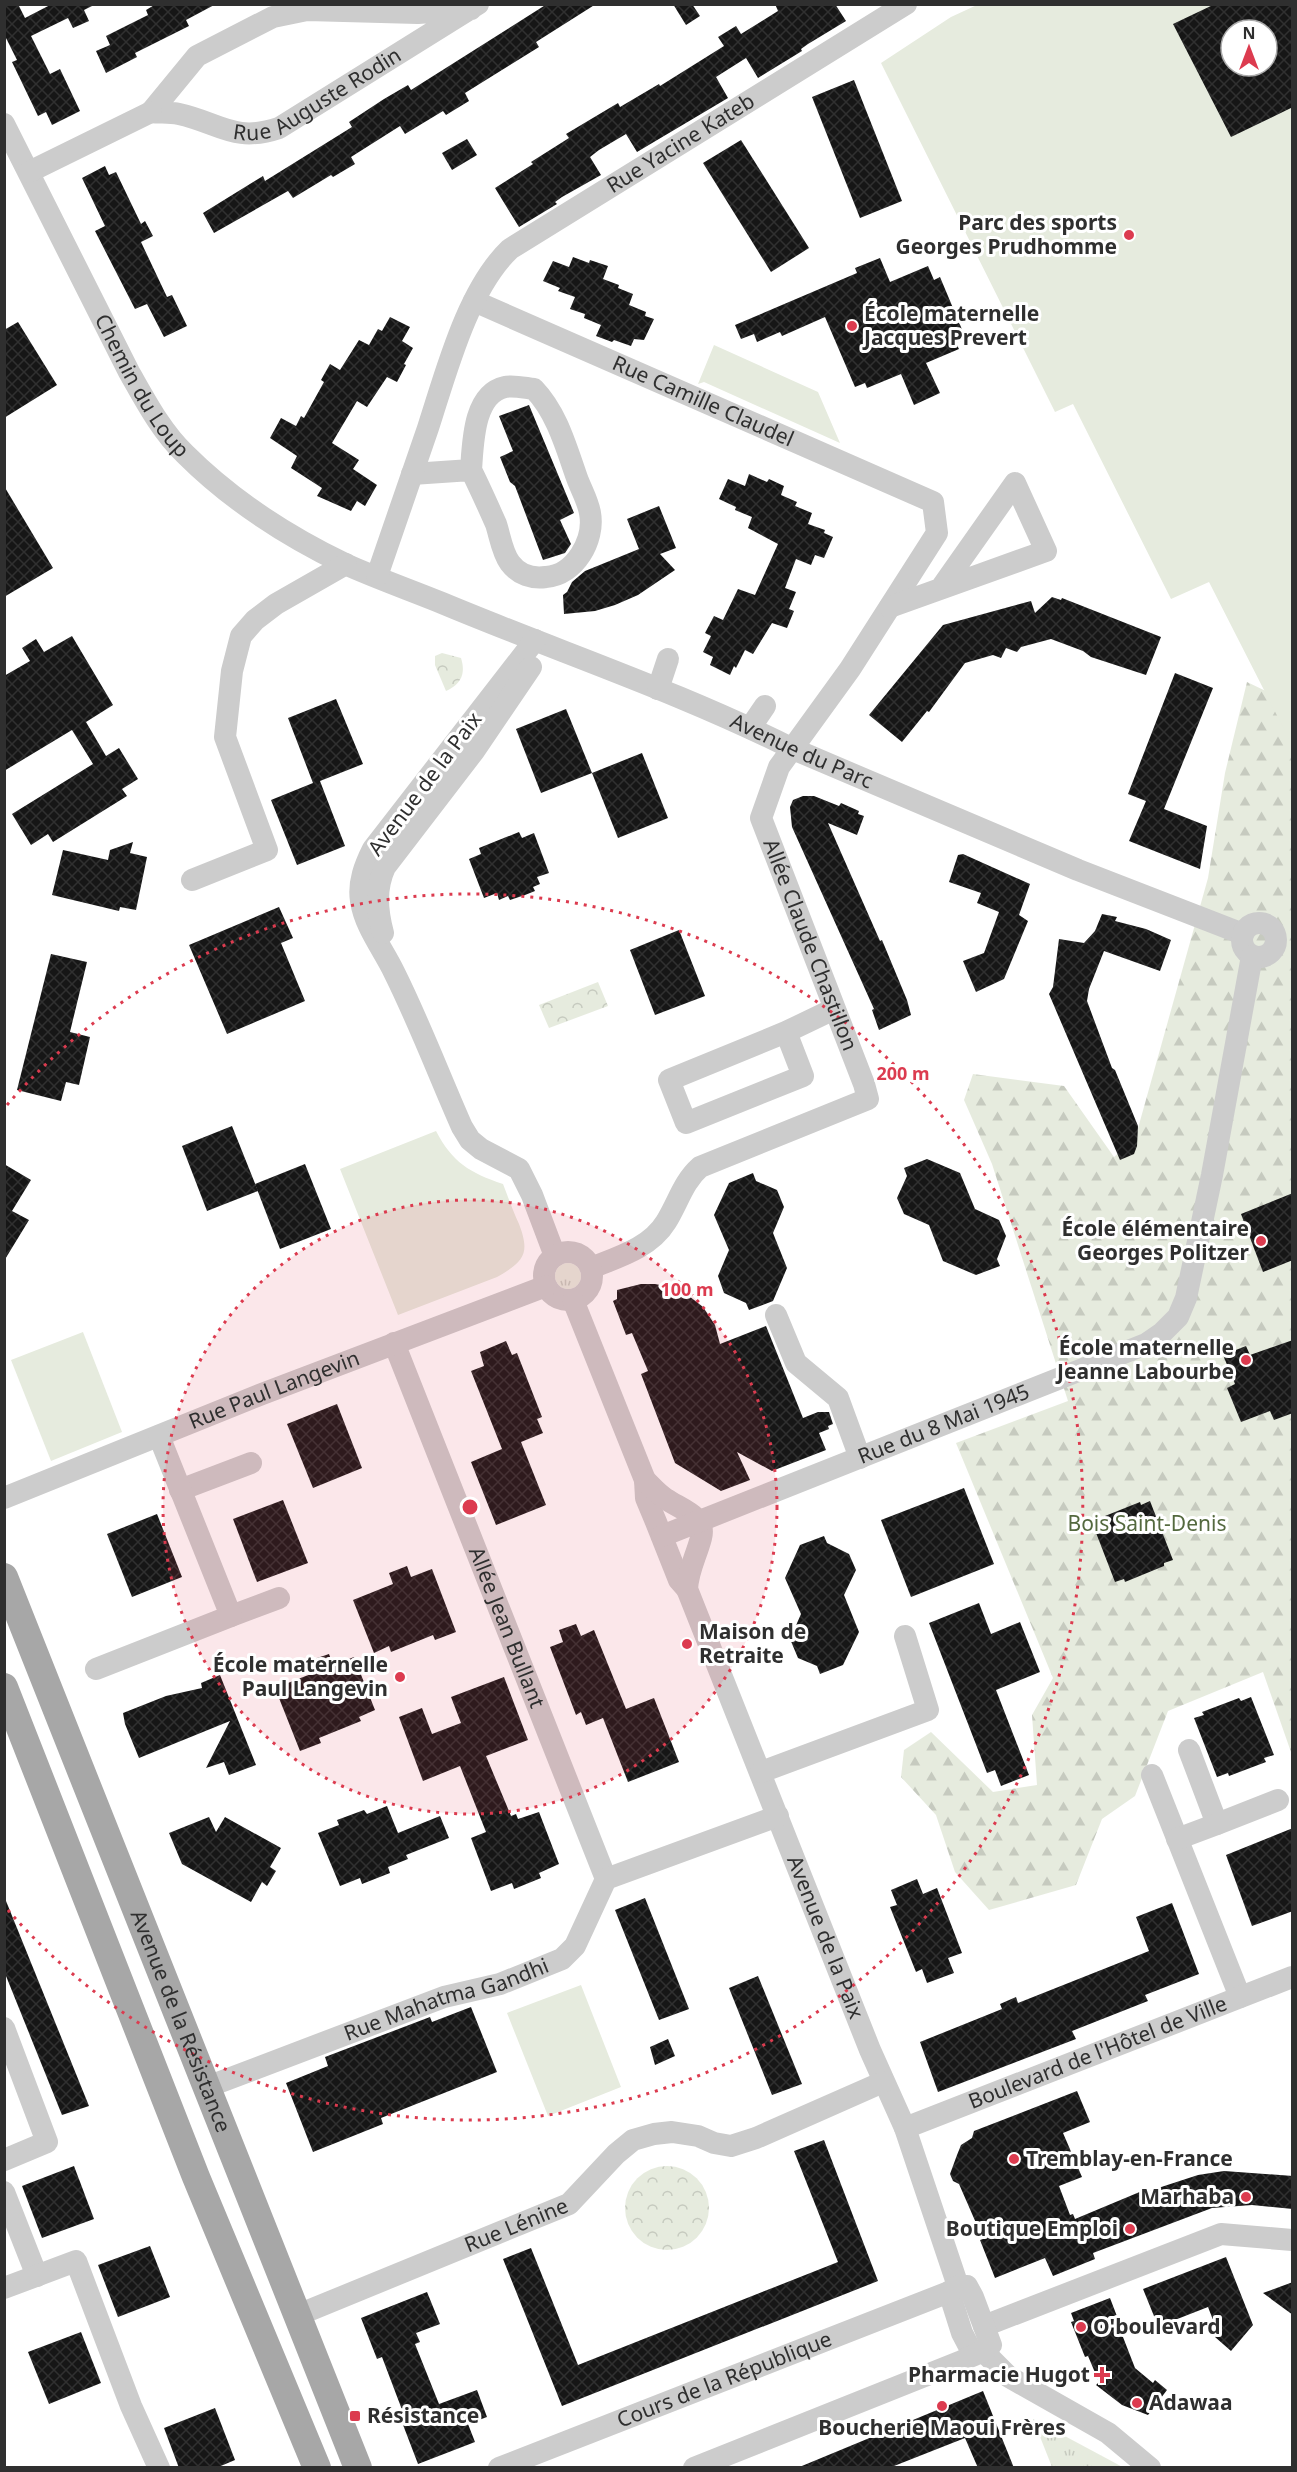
<svg xmlns="http://www.w3.org/2000/svg" width="1297" height="2472" font-family="'Noto Sans',sans-serif">
<style>
.grass{fill:url(#grass-tufts)}
.forest{fill:url(#forest-firs)}
.park{fill:url(#park-crowns)}
.garden{fill:#e6ebde;fill-rule:evenodd}
.building{fill:url(#building-cross-hatch);fill-rule:evenodd}
.lines{fill:none;stroke-linecap:round;stroke-linejoin:round}
.minor{stroke:#ccc;stroke-width:22}
.major{stroke:#a7a7a7;stroke-width:28}
.ring{fill:none;stroke:#dc3b4f;stroke-width:3;stroke-dasharray:3 6}
.poi-dot{fill:#dc3b4f;stroke:#fff;stroke-width:2}
.labels{text-anchor:middle;stroke-width:6;stroke-linejoin:round;paint-order:stroke}
.street-label{font-size:21px;fill:#2f2f2f;stroke:#fff}
.poi-label{font-size:21px;font-weight:bold;fill:#2f2f2f;stroke:#fff;text-anchor:end}
.park-label{font-size:21px;fill:#54693f;stroke:#fff}
.centre{fill:#dc3b4f;stroke:#fff;stroke-width:3}
.ring-label{font-size:18px;text-anchor:middle;font-weight:bold;fill:#dc3b4f;stroke:#fff;stroke-width:6;stroke-linejoin:round;paint-order:stroke}
</style>
<defs>
<pattern id="grass-tufts" width="24" height="20" patternUnits="userSpaceOnUse" patternTransform="scale(1.5)"><rect width="24" height="20" fill="#e6ebde"/><path d="M3 7l-1-3M5 7V3M7 7l1-3M15 17l-1-3M17 17v-4M19 17l1-3" fill="none" stroke="#c6cabf"/></pattern>
<pattern id="forest-firs" width="22" height="20" patternUnits="userSpaceOnUse" patternTransform="scale(1.5)"><rect width="22" height="20" fill="#e6ebde"/><path d="M5 1l3.5 6h-7zM16 11l3.5 6h-7z" fill="#c6cabf"/></pattern>
<pattern id="park-crowns" width="20" height="18" patternUnits="userSpaceOnUse" patternTransform="scale(1.5)"><rect width="20" height="18" fill="#e6ebde"/><path d="M2 6a3 3 0 1 1 6 0M12 15a3 3 0 1 1 6 0" fill="none" stroke="#c6cabf"/></pattern>
<pattern id="building-cross-hatch" width="8" height="8" patternUnits="userSpaceOnUse" patternTransform="scale(1.5)"><rect width="8" height="8" fill="#161616"/><path d="M0 0l8 8M0 8l8-8" fill="none" stroke="#303030"/></pattern>
</defs>
<rect width="100%" height="100%" fill="#fff"/>
<g class="grass">
<circle cx="568" cy="1276" r="13"/>
<path d="M1033,2419L1117,2464L1122,2467H1052Z"/>
</g>
<path class="forest" d="M1247,682L1276,696L1292,736V1755L1263,1672L1168,1711L1135,1796L1102,1819L1076,1885L989,1910L955,1872L936,1815L901,1777L904,1750L931,1732L993,1792L1037,1785L1032,1715L1053,1678L956,1443L1068,1401L992,1164L964,1100L973,1074L1064,1086L1114,1157L1135,1139L1208,878L1225,773Z"/>
<g class="park">
<path d="M442,653L461,658C466,674 461,684 446,691L435,665V656Z"/>
<path d="M598,982L608,1006L549,1028L539,1005Z"/>
<circle cx="667" cy="2208" r="42"/>
</g>
<g class="garden">
<path d="M977,5H1292V745L1209,582L1171,599L1073,404L1055,412L881,63L951,17ZM1231,30H1267V66H1231Z"/>
<path d="M714,345L818,392L840,443L704,382L698,384Z"/>
<path d="M436,1131C452,1162 470,1173 503,1184C508,1197 513,1211 519,1224C530,1253 525,1261 497,1277L398,1315L340,1169Z"/>
<path d="M83,1332L122,1432L51,1461L11,1360Z"/>
<path d="M581,1985L621,2087L548,2116L507,2013Z"/>
</g>
<g class="building">
<path d="M4,4H18L25,18L52,4H96L84,10L89,21L73,28L68,18L31,36L50,74L60,69L80,111L52,125L46,112L38,116L12,62L17,60L4,34Z"/>
<path d="M156,4H216L186,20L189,26L135,53L137,57L106,73L96,51L110,45L106,36L148,15L146,10Z"/>
<path d="M547,4H596L536,42L539,47L465,93L469,101L446,115L443,111L405,134L400,126L351,157L355,164L333,177L331,175L293,198L288,191L214,233L203,213L263,176L265,181L352,127L349,122L384,99L408,85L411,90Z"/>
<path d="M673,4H692L700,16L686,25Z"/>
<path d="M775,4H835L846,21L808,44L801,49L802,51L758,78L746,58L716,77L728,98L637,152L626,134L599,150L590,157L601,175L562,197L555,202L557,204L519,227L495,188L533,164L531,162L569,138L566,134L618,103L620,107L659,84L660,86L724,46L718,37L736,26L741,34L778,11Z"/>
<path d="M1215,4H1293V107L1231,137L1173,24ZM1231,30H1267V66H1231Z"/>
<path d="M854,80L902,201L860,218L812,97Z"/>
<path d="M467,139L477,155L452,170L442,153Z"/>
<path d="M741,140L809,248L771,272L703,163Z"/>
<path d="M105,166L109,175L116,172L141,224L145,221L153,236L141,242L167,297L172,295L187,326L164,337L147,304L135,309L95,231L105,226L82,178Z"/>
<path d="M573,257L589,263L590,260L608,266L603,279L619,285L618,288L633,294L629,305L646,312L645,316L654,319L644,340L634,339L631,346L614,340L612,342L596,336L601,325L584,318L585,314L570,309L575,297L558,291L560,288L543,281L553,261L569,267Z"/>
<path d="M880,258L890,282L928,266L934,280L940,277L966,339L956,343L959,349L926,363L940,393L914,405L901,374L867,388L865,383L855,387L825,317L782,336L780,332L757,342L754,334L741,339L735,325L857,273L855,268Z"/>
<path d="M390,317L410,327L402,341L413,348L404,364L406,365L397,382L387,377L367,407L357,401L332,443L359,460L353,469L377,485L365,506L357,501L351,511L317,496L322,488L291,468L297,456L270,438L281,418L296,426L301,416L304,418L324,382L321,380L330,364L340,370L359,340L369,345L378,329L382,331Z"/>
<path d="M18,322L57,385L4,418V330Z"/>
<path d="M529,405L574,513L560,520L571,544L565,553L543,560L515,486L510,482L500,457L513,451L499,416Z"/>
<path d="M749,474L767,482L769,479L784,486L781,495L797,502L795,506L812,513L808,524L825,530L824,533L833,537L824,558L815,555L811,565L796,559L785,588L796,592L789,609L794,611L787,628L772,623L753,654L745,650L736,668L734,666L730,675L710,665L713,657L703,652L711,636L705,633L714,616L723,620L738,589L755,595L778,544L748,528L752,517L735,510L736,507L719,499L728,479L745,486Z"/>
<path d="M4,486L53,568L4,597Z"/>
<path d="M659,506L676,548L660,554L675,570L638,595L615,605L595,611L564,614L563,595L567,592L572,582L585,571L639,549L627,519Z"/>
<path d="M1052,597L1061,600L1062,598L1161,637L1146,675L1091,657L1083,651L1051,639L1021,647L1017,652L1006,648L1001,658L993,655L965,663L929,712L927,711L902,742L869,715L943,625L1031,601L1035,613Z"/>
<path d="M72,636L113,705L86,722L106,756L119,748L138,779L122,789L127,796L53,842L48,834L31,845L12,814L93,764L72,730L4,771V676L30,661L22,648L36,639L44,652Z"/>
<path d="M1175,673L1213,688L1164,809L1207,826L1200,869L1129,841L1146,801L1128,794Z"/>
<path d="M336,699L363,764L320,781L345,846L297,865L271,800L313,783L288,718Z"/>
<path d="M566,709L592,773L541,793L516,729Z"/>
<path d="M642,753L668,818L618,838L592,773Z"/>
<path d="M814,796L839,806L841,803L859,811L858,814L864,816L857,835L828,823L880,941L882,940L907,1000L911,1015L879,1030L872,1010L874,1009L792,827L790,807L793,800L803,796Z"/>
<path d="M519,832L522,838L534,833L549,873L537,877L540,884L533,887L535,891L525,895L510,900L508,896L499,900L497,893L484,898L469,859L481,854L479,848Z"/>
<path d="M133,842L130,853L147,857L136,910L120,907L119,911L52,895L63,850L108,860L110,850Z"/>
<path d="M963,854L1030,884L1019,915L1028,921L1004,979L976,992L963,961L984,953L999,912L977,903L981,893L949,882L958,855Z"/>
<path d="M279,907L293,938L281,943L305,1001L227,1034L189,945Z"/>
<path d="M1102,914L1117,917L1115,921L1146,929L1171,940L1160,971L1104,951L1089,989L1087,1001L1112,1068L1115,1070L1138,1126L1137,1146L1134,1154L1120,1160L1049,994L1053,987L1059,939L1084,943L1095,931Z"/>
<path d="M679,930L705,996L655,1015L630,950Z"/>
<path d="M51,954L87,962L70,1032L90,1037L79,1085L66,1082L61,1101L17,1090Z"/>
<path d="M232,1126L258,1191L207,1211L182,1146Z"/>
<path d="M927,1159L960,1173L975,1209L999,1220L1006,1236L997,1259L1000,1266L976,1275L943,1261L929,1225L904,1214L897,1198L907,1176L904,1168Z"/>
<path d="M4,1164L31,1180L12,1211L29,1220L4,1261Z"/>
<path d="M305,1164L331,1229L280,1249L255,1184Z"/>
<path d="M753,1173L756,1181L777,1190L784,1207L773,1233L787,1268L773,1301L749,1310L746,1303L724,1293L718,1276L729,1250L714,1215L729,1183Z"/>
<path d="M1293,1193V1260L1263,1272L1241,1214Z"/>
<path d="M641,1284H655L680,1289L703,1307L715,1325L720,1344L766,1326L803,1418L818,1412H829L833,1424L828,1426L829,1429L819,1433L826,1450L772,1471L737,1452L750,1480L721,1491L675,1463L641,1374L648,1371L632,1333L626,1335L613,1301L617,1299V1290Z"/>
<path d="M1293,1340V1413L1274,1420L1270,1411L1241,1422L1227,1388L1235,1384L1223,1355L1246,1346L1250,1355Z"/>
<path d="M506,1341L512,1355L517,1353L542,1417L537,1419L543,1433L521,1442L546,1505L496,1525L471,1462L502,1449L471,1371L484,1366L480,1352Z"/>
<path d="M337,1404L362,1468L313,1488L287,1424Z"/>
<path d="M964,1488L994,1564L911,1597L881,1520Z"/>
<path d="M283,1500L308,1563L257,1582L233,1519Z"/>
<path d="M1150,1501L1173,1560L1164,1563V1566L1125,1582L1124,1579L1115,1582L1093,1525L1102,1522L1100,1518L1140,1502L1141,1505Z"/>
<path d="M157,1514L182,1577L132,1597L107,1534Z"/>
<path d="M824,1536L827,1543L849,1554L856,1570L844,1595L859,1632L843,1665L820,1674L817,1666L798,1658L790,1639L801,1614L785,1578L800,1545Z"/>
<path d="M407,1566L411,1577L432,1569L456,1632L435,1640L433,1635L391,1652L389,1646L374,1653L353,1600L393,1584L389,1573Z"/>
<path d="M979,1603L991,1634L1020,1622L1040,1672L996,1690L1029,1775L1001,1786L995,1770L987,1773L929,1623Z"/>
<path d="M576,1624L581,1636L594,1630L626,1709L654,1698L679,1762L628,1782L603,1718L586,1725L581,1712L576,1715L550,1647L563,1642L559,1630Z"/>
<path d="M329,1654L333,1665L354,1657L375,1710L359,1717L361,1721L319,1738L321,1743L300,1751L275,1688L316,1672L311,1660Z"/>
<path d="M220,1675L256,1765L229,1775L224,1762L206,1768L230,1721L139,1758L125,1724L123,1713L166,1696L202,1688L201,1683Z"/>
<path d="M504,1677L528,1740L486,1756L511,1816L516,1814L518,1819L539,1812L559,1864L539,1873L541,1878L514,1889L512,1883L491,1891L471,1838L486,1832L460,1766L423,1781L399,1717L422,1708L432,1734L461,1723L451,1697Z"/>
<path d="M1251,1697L1274,1755L1264,1758L1266,1762L1229,1776L1228,1773L1217,1777L1194,1718L1204,1715L1202,1712L1239,1698L1241,1701Z"/>
<path d="M387,1806L398,1833L440,1816L449,1838L406,1855L408,1859L388,1867L390,1873L362,1884L360,1878L340,1886L318,1833L339,1825L337,1820L364,1810L367,1814Z"/>
<path d="M209,1817L216,1832L225,1817L281,1848L270,1867L276,1871L267,1886L262,1882L251,1902L182,1864L169,1833Z"/>
<path d="M1293,1828V1911L1252,1926L1226,1855Z"/>
<path d="M917,1879L923,1894L937,1888L962,1953L948,1958L954,1973L927,1983L922,1969L916,1972L890,1907L897,1905L891,1890Z"/>
<path d="M4,1896L89,2106L62,2115L4,1971Z"/>
<path d="M645,1898L689,2009L659,2020L615,1910Z"/>
<path d="M1172,1903L1199,1974L1145,1995L1148,2001L1072,2031L1076,2039L938,2092L920,2042L1002,2009L1000,2004L1016,1997L1018,2003L1149,1951L1136,1917Z"/>
<path d="M758,1976L802,2084L772,2095L729,1988Z"/>
<path d="M471,2007L497,2072L381,2118L383,2124L313,2152L286,2083L328,2066L325,2057L430,2017L432,2022Z"/>
<path d="M668,2039L675,2056L655,2065L650,2047Z"/>
<path d="M1077,2091L1090,2122L1063,2133L1082,2177L1059,2186L1070,2215L1073,2214L1075,2219L1142,2191H1149L1198,2175L1224,2171L1293,2176V2209L1252,2205L1212,2208L1093,2253L1095,2259L1053,2276L1045,2258L995,2278L980,2240L983,2239L959,2184L953,2181L950,2174L957,2155L961,2145L972,2138L974,2131Z"/>
<path d="M824,2140L878,2281L562,2406L503,2259L531,2248L578,2365L838,2262L794,2151Z"/>
<path d="M74,2166L94,2219L42,2238L22,2186Z"/>
<path d="M150,2246L170,2297L118,2317L98,2265Z"/>
<path d="M1226,2257L1253,2325L1231,2351L1215,2337L1218,2333L1208,2307L1162,2325L1160,2320L1156,2321L1143,2289Z"/>
<path d="M1293,2282V2315L1263,2293Z"/>
<path d="M427,2292L440,2324L416,2333L420,2342L415,2344L439,2404L477,2390L487,2417L468,2424L475,2442L418,2464L400,2417L404,2415L382,2357L377,2359L361,2318Z"/>
<path d="M1110,2298L1118,2319H1116L1135,2368L1153,2383L1155,2380L1167,2390L1148,2415L1122,2405L1096,2385L1099,2382L1088,2356L1085,2357L1071,2322L1074,2321L1071,2313Z"/>
<path d="M81,2332L101,2383L49,2404L28,2352Z"/>
<path d="M983,2391L1014,2468H978L965,2438L889,2468H797Z"/>
<path d="M215,2408L235,2460L216,2468H179L164,2428Z"/>
</g>
<g class="lines">
<g class="minor">
<path id="s1" d="M471,9L418,13L307,10L273,17L197,56L151,112C160,113 170,112 179,114C220,123 234,143 279,128L478,4"/>
<path id="s2" d="M4,124L129,372C145,400 161,431 185,454C231,500 287,536 345,564C376,578 410,590 442,603C559,652 680,692 793,749L1078,870L1243,934"/>
<path d="M29,172L151,112"/>
<path id="s3" d="M474,301L933,502L937,533L850,669L779,767L761,818L864,1084L868,1099L700,1167C683,1182 678,1203 666,1222C650,1248 618,1257 591,1268"/>
<path d="M412,474L471,470C480,488 488,506 496,524C500,536 502,552 510,563C519,575 532,579 546,577C575,575 595,540 590,513C588,501 581,489 577,478C566,447 557,413 534,389C525,388 513,385 505,387C473,394 473,444 471,470"/>
<path id="s4" d="M377,576C394,527 411,477 428,428C446,373 467,290 510,249L906,4"/>
<path d="M890,607L1046,551L1015,483L941,588"/>
<path d="M535,640L373,849C365,865 358,882 361,901C365,927 383,949 394,972C419,1022 439,1075 462,1127L470,1140L481,1149L519,1169L532,1195L555,1256"/>
<path d="M658,689L668,659"/>
<path d="M750,728L765,706"/>
<path d="M192,880L267,850L225,737L232,671L241,636L255,620L276,604L346,564"/>
<circle cx="1259" cy="940" r="17"/>
<path d="M383,933C377,910 375,889 385,867L474,751L531,667"/>
<path d="M786,1032L803,1076L686,1123L669,1080L786,1032L834,1009"/>
<circle cx="568" cy="1276" r="24"/>
<path d="M573,1300L645,1480L646,1498L656,1522L679,1580L687,1589"/>
<path d="M776,1315L796,1363L838,1398L860,1458"/>
<path id="s5" d="M394,1343L606,1879"/>
<path id="s6" d="M645,1480C652,1487 658,1494 666,1499C680,1509 707,1516 701,1538C696,1557 688,1570 687,1589L870,2050L905,2128L958,2286"/>
<path d="M180,1490L251,1463"/>
<path id="s7" d="M4,1498L262,1394L546,1286"/>
<path id="s8" d="M662,1536L1146,1344L1162,1333L1178,1317L1186,1298L1212,1175L1252,956"/>
<path d="M231,1616L279,1598"/>
<path d="M96,1669L231,1616L159,1436"/>
<path d="M1189,1750L1217,1824L1278,1800"/>
<path d="M761,1772L928,1710L905,1636"/>
<path d="M1152,1775L1240,1997"/>
<path d="M1177,1839L1217,1824"/>
<path d="M4,2028L47,2142L4,2160"/>
<path id="s9" d="M207,2087L444,1997L500,1984L562,1959L575,1946L606,1879L778,1816"/>
<path id="s10" d="M905,2128L1292,1977"/>
<path d="M4,2192L37,2276"/>
<path d="M4,2288L76,2261L131,2406L159,2468"/>
<path d="M949,2292L962,2333L973,2354"/>
<path id="s11" d="M298,2315L569,2204L616,2154L633,2140L654,2134L672,2132L698,2136L714,2143L731,2146L756,2138L883,2082"/>
<path d="M984,2326L1221,2234L1292,2240"/>
<path d="M984,2352L1009,2377L1108,2433L1150,2468"/>
<path id="s12" d="M499,2468L949,2292L958,2286H967L973,2297L991,2345C982,2354 972,2355 962,2361L694,2468"/>
</g>
<g class="major">
<path id="s13" d="M4,1577L358,2468"/>
<path d="M4,1687L196,2177L317,2468"/>
</g>
</g>
<circle cx="470" cy="1507" r="307" fill="#dc3b4f" fill-opacity=".12"/>
<g class="ring">
<circle cx="470" cy="1507" r="307"/>
<path d="M7 1105A613 613 0 1 1 7 1909"/>
</g>
<g class="poi-dot">
<circle cx="1129" cy="235" r="6"/>
<circle cx="852" cy="326" r="6"/>
<circle cx="1261" cy="1241" r="6"/>
<circle cx="1246" cy="1360" r="6"/>
<circle cx="687" cy="1644" r="6"/>
<circle cx="400" cy="1677" r="6"/>
<circle cx="1014" cy="2159" r="6"/>
<circle cx="1246" cy="2197" r="6"/>
<circle cx="1130" cy="2229" r="6"/>
<circle cx="1081" cy="2327" r="6"/>
<path d="M1099 2366h6v6h6v6h-6v6h-6v-6h-6v-6h6z"/>
<circle cx="1137" cy="2403" r="6"/>
<circle cx="942" cy="2406" r="6"/>
<rect x="349" y="2410" width="12" height="12" rx="3"/>
</g>
<g class="labels">
<g class="street-label">
<text dy="7" stroke="none"><textPath href="#s1" startOffset="536">Rue Auguste Rodin</textPath></text>
<text dy="7" stroke="none"><textPath href="#s4" startOffset="556">Rue Yacine Kateb</textPath></text>
<text dy="7" stroke="none"><textPath href="#s2" startOffset="296">Chemin du Loup</textPath></text>
<text dy="7" stroke="none"><textPath href="#s3" startOffset="250">Rue Camille Claudel</textPath></text>
<text dy="7" stroke="none"><textPath href="#s2" startOffset="1066">Avenue du Parc</textPath></text>
<text transform="translate(425 784) rotate(-53)" y="7">Avenue de la Paix</text>
<text dy="7" stroke="none"><textPath href="#s3" startOffset="1005">Allée Claude Chastillon</textPath></text>
<text dy="7" stroke="none"><textPath href="#s7" startOffset="291">Rue Paul Langevin</textPath></text>
<text dy="7" stroke="none"><textPath href="#s8" startOffset="303">Rue du 8 Mai 1945</textPath></text>
<text dy="7" stroke="none"><textPath href="#s5" startOffset="306">Allée Jean Bullant</textPath></text>
<text dy="7" stroke="none"><textPath href="#s6" startOffset="513">Avenue de la Paix</textPath></text>
<text dy="7" stroke="none"><textPath href="#s9" startOffset="255">Rue Mahatma Gandhi</textPath></text>
<text dy="7" stroke="none"><textPath href="#s13" startOffset="478">Avenue de la Résistance</textPath></text>
<text dy="7" stroke="none"><textPath href="#s10" startOffset="207">Boulevard de l'Hôtel de Ville</textPath></text>
<text dy="7" stroke="none"><textPath href="#s11" startOffset="236">Rue Lénine</textPath></text>
<text dy="7" stroke="none"><textPath href="#s12" startOffset="242">Cours de la République</textPath></text>
</g>
<g class="poi-label">
<text x="1117" y="230">Parc des sports<tspan x="1117" dy="24">Georges Prudhomme</tspan></text>
<text x="864" y="321" text-anchor="start">École maternelle<tspan x="864" dy="24">Jacques Prevert</tspan></text>
<text x="1249" y="1236">École élémentaire<tspan x="1249" dy="24">Georges Politzer</tspan></text>
<text x="1234" y="1355">École maternelle<tspan x="1234" dy="24">Jeanne Labourbe</tspan></text>
<text x="699" y="1639" text-anchor="start">Maison de<tspan x="699" dy="24">Retraite</tspan></text>
<text x="388" y="1672">École maternelle<tspan x="388" dy="24">Paul Langevin</tspan></text>
<text x="1026" y="2166" text-anchor="start">Tremblay-en-France</text>
<text x="1234" y="2204">Marhaba</text>
<text x="1118" y="2236">Boutique Emploi</text>
<text x="1093" y="2334" text-anchor="start">O'boulevard</text>
<text x="1090" y="2382">Pharmacie Hugot</text>
<text x="1149" y="2410" text-anchor="start">Adawaa</text>
<text x="367" y="2423" text-anchor="start">Résistance</text>
<text x="942" y="2435" text-anchor="middle">Boucherie Maoui Frères</text>
</g>
<g class="park-label">
<text x="1147" y="1531">Bois Saint-Denis</text>
</g>
</g>
<circle cx="470" cy="1507" r="9" class="centre"/>
<g class="ring-label">
<text x="903" y="1080">200 m</text>
<text x="687" y="1296">100 m</text>
</g>
<rect width="1297" height="2472" fill="none" stroke="#2f2f2f" stroke-width="12"/>
<g transform="translate(1249 48)"><circle r="28" fill="#ffffff" stroke="#acacac" stroke-width="1.5"/>
<path d="M0-4.5L10 22L0 15L-10 22Z" fill="#dc3b4f"/>
<text y="-9" font-size="16" font-weight="bold" text-anchor="middle" fill="#2f2f2f">N</text>
</g>
</svg>
